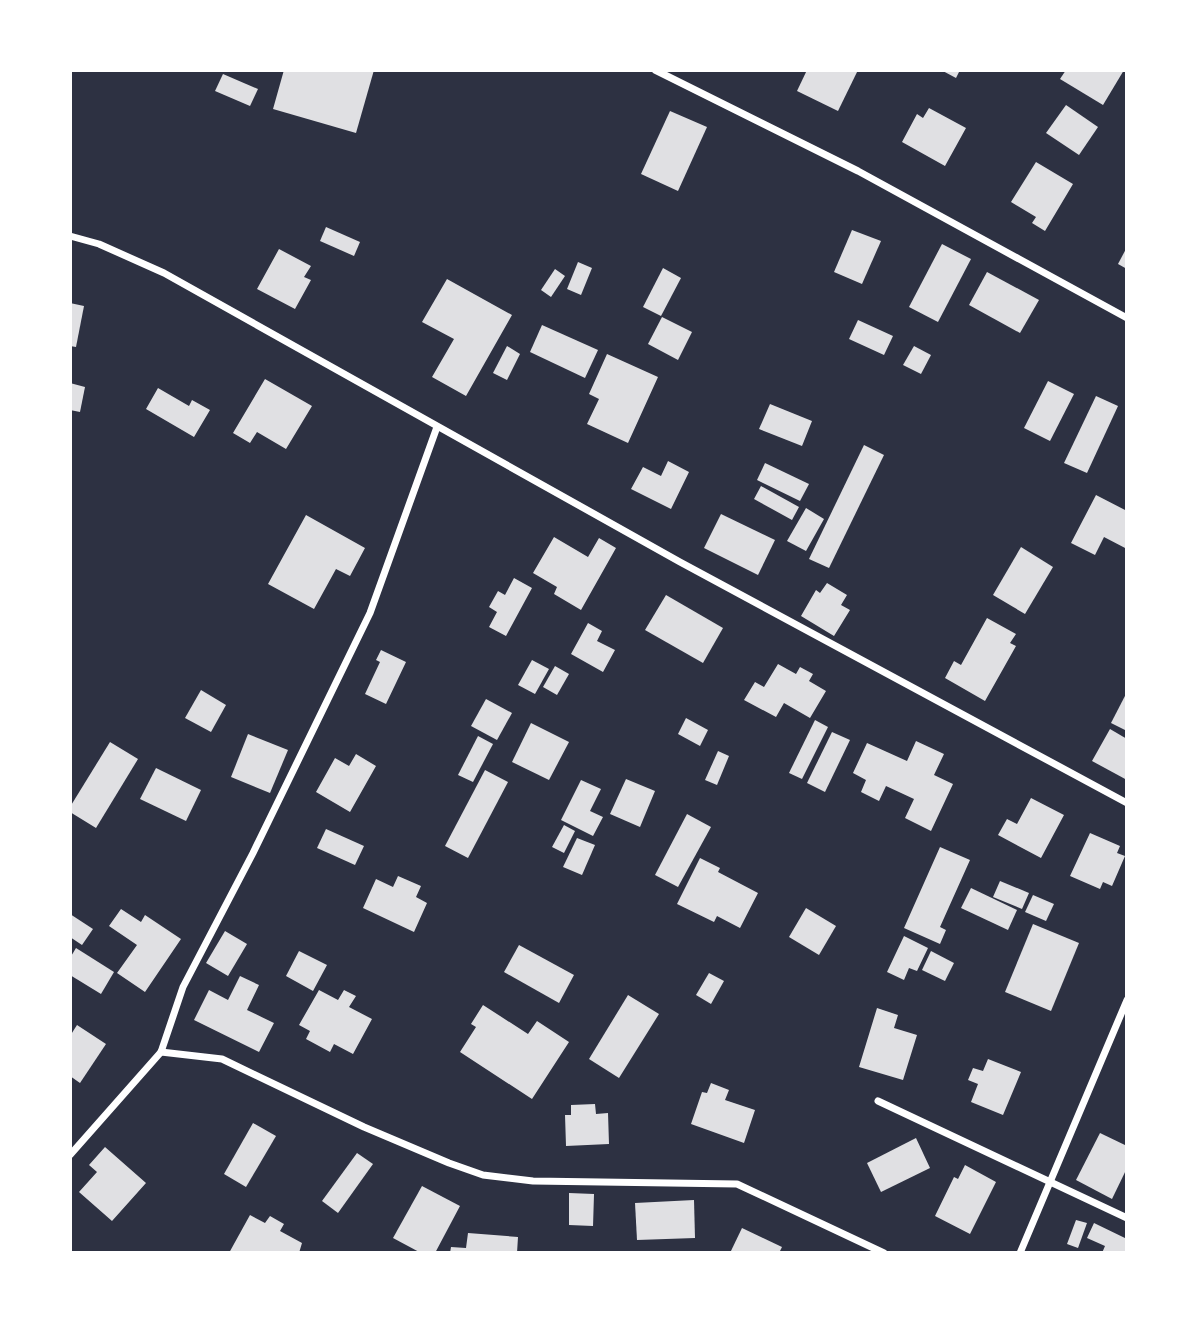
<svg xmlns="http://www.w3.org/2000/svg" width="1197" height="1323" font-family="Jost,sans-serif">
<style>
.building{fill:#e0e0e3}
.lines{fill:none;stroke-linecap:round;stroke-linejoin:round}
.minor{stroke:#fff;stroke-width:7}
</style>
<rect width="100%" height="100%" fill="#2d3142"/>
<g class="building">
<path d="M284,70H374L356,133L273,109Z"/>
<path d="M807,70H858L838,111L797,91Z"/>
<path d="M941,70H960L956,78Z"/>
<path d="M1066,70H1124L1103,105L1060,79Z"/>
<path d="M223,74L258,89L250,106L215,91Z"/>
<path d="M1066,105L1098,127L1079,155L1046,133Z"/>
<path d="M929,108L966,128L945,166L902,142L917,114L923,118Z"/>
<path d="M670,111L707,127L678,191L641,174Z"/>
<path d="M1036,162L1073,184L1045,231L1032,223L1036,217L1011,202Z"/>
<path d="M326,227L360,242L354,256L320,241Z"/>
<path d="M852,230L881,241L862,284L834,272Z"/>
<path d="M942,244L971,259L938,322L909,307Z"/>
<path d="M1127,247V269L1118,264Z"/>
<path d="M279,249L311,266L304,277L311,280L295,309L257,289Z"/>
<path d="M578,262L592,268L581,295L567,289Z"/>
<path d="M663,268L681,278L661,316L643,307Z"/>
<path d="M555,269L565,276L551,297L541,290Z"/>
<path d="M987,272L1039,300L1020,333L969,305Z"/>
<path d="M447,279L512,315L466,396L432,377L454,339L422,322Z"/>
<path d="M70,303L84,306L76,347L70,346Z"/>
<path d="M662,317L692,332L678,360L648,344Z"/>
<path d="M858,320L893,336L884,355L849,339Z"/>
<path d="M542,325L598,350L585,378L530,352Z"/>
<path d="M507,346L520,354L507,380L493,373Z"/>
<path d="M914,346L931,355L921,374L903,365Z"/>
<path d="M607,354L658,377L628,443L587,424L599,399L589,394Z"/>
<path d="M265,379L312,406L286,449L257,432L250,443L233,433Z"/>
<path d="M1048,381L1074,394L1050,441L1024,428Z"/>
<path d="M70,383L85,387L80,412L70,410Z"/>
<path d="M158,388L189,406L192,400L210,410L194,437L146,409Z"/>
<path d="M1096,396L1118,406L1087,473L1064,463Z"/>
<path d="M770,404L812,421L802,446L759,429Z"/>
<path d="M864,445L884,455L829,568L809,559Z"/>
<path d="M668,461L689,472L671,509L631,489L643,467L661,476Z"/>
<path d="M765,463L809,484L800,501L757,480Z"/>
<path d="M761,486L799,507L792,520L754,499Z"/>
<path d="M1096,495L1127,511V549L1104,537L1095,555L1071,543Z"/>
<path d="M806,508L824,519L806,551L787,541Z"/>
<path d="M721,514L775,540L758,575L704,548Z"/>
<path d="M306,515L365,548L350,576L336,569L314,609L268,584Z"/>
<path d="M554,537L588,557L599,538L616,548L581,610L554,594L557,587L533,573Z"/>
<path d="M1021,547L1053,567L1025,614L993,595Z"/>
<path d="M514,578L532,588L506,636L489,627L497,612L489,607L498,591L505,595Z"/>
<path d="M827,583L847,595L841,605L850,610L834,636L801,616L816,590L820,593Z"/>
<path d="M666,595L723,628L703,663L645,630Z"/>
<path d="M987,618L1016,634L1010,643L1016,646L985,701L945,678L954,661L961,665Z"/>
<path d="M588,623L602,631L597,641L615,650L603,672L571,654Z"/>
<path d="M381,650L406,662L386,704L365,694L380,662L376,660Z"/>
<path d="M532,660L549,669L535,694L518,685Z"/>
<path d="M778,664L796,674L800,667L813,674L809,681L826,691L810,718L784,703L776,717L744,700L755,682L764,687Z"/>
<path d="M555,666L569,674L557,695L543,687Z"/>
<path d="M201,690L226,705L211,732L185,718Z"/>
<path d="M1127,692V731L1111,723Z"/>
<path d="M486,699L512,713L497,740L471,726Z"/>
<path d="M686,718L708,730L700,746L678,734Z"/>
<path d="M815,720L828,727L802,779L789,773Z"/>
<path d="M531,723L569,742L549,780L512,762Z"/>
<path d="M1110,729L1127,739V780L1092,761Z"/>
<path d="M832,732L850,740L825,792L807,783Z"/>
<path d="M248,734L288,750L270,793L231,777Z"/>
<path d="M478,736L493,744L473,782L458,775Z"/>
<path d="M916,741L944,754L934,775L953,784L931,831L905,818L914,799L886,786L879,801L861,792L866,780L853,773L867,743L907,761Z"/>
<path d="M110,742L138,759L96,828L70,812V807Z"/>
<path d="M718,751L729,756L717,785L705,780Z"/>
<path d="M356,754L376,766L350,812L316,792L335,758L349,766Z"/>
<path d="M156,768L201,790L186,821L140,799Z"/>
<path d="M485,770L508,782L468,858L445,846Z"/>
<path d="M626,779L655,791L640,827L610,814Z"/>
<path d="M581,780L601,789L590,811L603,817L593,836L561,820Z"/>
<path d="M1031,798L1064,815L1041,858L998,835L1007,819L1017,824Z"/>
<path d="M687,814L711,827L678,887L655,875Z"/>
<path d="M564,825L575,831L564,853L552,847Z"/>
<path d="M326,829L364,846L355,865L317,848Z"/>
<path d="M1090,833L1120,846L1117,853L1125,856L1112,886L1103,882L1100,889L1070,876Z"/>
<path d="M577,838L595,845L582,875L563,867Z"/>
<path d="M940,847L970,860L940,927L946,930L940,944L904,928Z"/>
<path d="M700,858L720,868L718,872L758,893L740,928L717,916L714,922L677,904Z"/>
<path d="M398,876L421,886L416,897L427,903L414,932L363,908L376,879L393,887Z"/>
<path d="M1000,881L1029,893L1022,909L993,897Z"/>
<path d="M971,888L1017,910L1008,930L961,908Z"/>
<path d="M1033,895L1054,904L1046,921L1025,912Z"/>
<path d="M806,908L836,926L819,955L789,937Z"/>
<path d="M121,909L141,922L145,915L181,939L145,992L117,973L137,945L109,926Z"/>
<path d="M70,914L93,929L82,945L70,937Z"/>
<path d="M1033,924L1079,943L1051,1011L1005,992Z"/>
<path d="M225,931L247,944L228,976L206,963Z"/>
<path d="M904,936L928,948L917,971L909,968L904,980L887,972Z"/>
<path d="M519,945L574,975L559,1003L504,972Z"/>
<path d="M76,948L114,972L101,994L70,975V958Z"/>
<path d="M299,951L327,965L313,991L286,976Z"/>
<path d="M931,951L954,963L945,981L922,970Z"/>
<path d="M709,973L724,981L711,1004L696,995Z"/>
<path d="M240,976L259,985L247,1010L274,1023L259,1052L194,1020L209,990L228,1000Z"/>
<path d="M319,990L338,1000L344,990L356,996L349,1007L372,1019L353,1054L334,1044L330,1052L306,1039L310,1031L299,1025Z"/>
<path d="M628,995L659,1014L619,1078L589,1059Z"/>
<path d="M483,1005L528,1034L537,1021L569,1042L532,1099L460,1052L476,1027L471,1024Z"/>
<path d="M877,1008L898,1015L894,1028L917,1035L903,1080L859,1067Z"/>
<path d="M77,1025L106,1044L80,1083L70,1076V1036Z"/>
<path d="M988,1059L1021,1072L1003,1115L971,1102L978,1084L968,1080L973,1068L983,1071Z"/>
<path d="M711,1083L729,1090L725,1100L755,1110L744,1143L691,1124L702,1092L707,1093Z"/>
<path d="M595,1104L596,1114L608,1113L609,1144L566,1146L565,1115H571V1105Z"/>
<path d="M253,1123L276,1136L246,1187L224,1174Z"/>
<path d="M1100,1133L1127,1146V1168L1112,1199L1076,1180Z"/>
<path d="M916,1138L930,1168L881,1192L867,1163Z"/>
<path d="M105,1147L146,1183L112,1221L79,1192L97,1172L89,1165Z"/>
<path d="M357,1153L373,1164L338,1213L322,1201Z"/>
<path d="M965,1165L996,1182L970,1234L935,1216L954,1177L958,1179Z"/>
<path d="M422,1186L460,1206L435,1253H421L393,1238Z"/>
<path d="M569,1193L594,1194L593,1226L569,1225Z"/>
<path d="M694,1200L695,1238L637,1240L635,1203Z"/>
<path d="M250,1215L265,1223L270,1216L284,1224L280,1231L302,1243L299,1253H229Z"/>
<path d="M1076,1220L1087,1223L1078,1248L1067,1244Z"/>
<path d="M1094,1223L1127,1239V1253H1102L1105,1246L1087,1238Z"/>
<path d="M742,1228L782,1247L779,1253H730Z"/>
<path d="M468,1233L518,1237L517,1253H450L451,1247L466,1248Z"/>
</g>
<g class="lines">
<g class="minor">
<path d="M655,70L858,171L1127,318"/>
<path d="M70,236L99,244L164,273L680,562L1127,803"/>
<path d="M161,1052L222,1059L364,1127L449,1163L483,1175L533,1181L737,1184L884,1253"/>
<path d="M878,1101L1127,1218"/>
<path d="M70,1155L161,1052L183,987L253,853L370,613L437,427"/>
<path d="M1020,1253L1127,1000"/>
</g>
</g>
<rect width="1197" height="1323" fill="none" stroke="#ffffff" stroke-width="144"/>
</svg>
